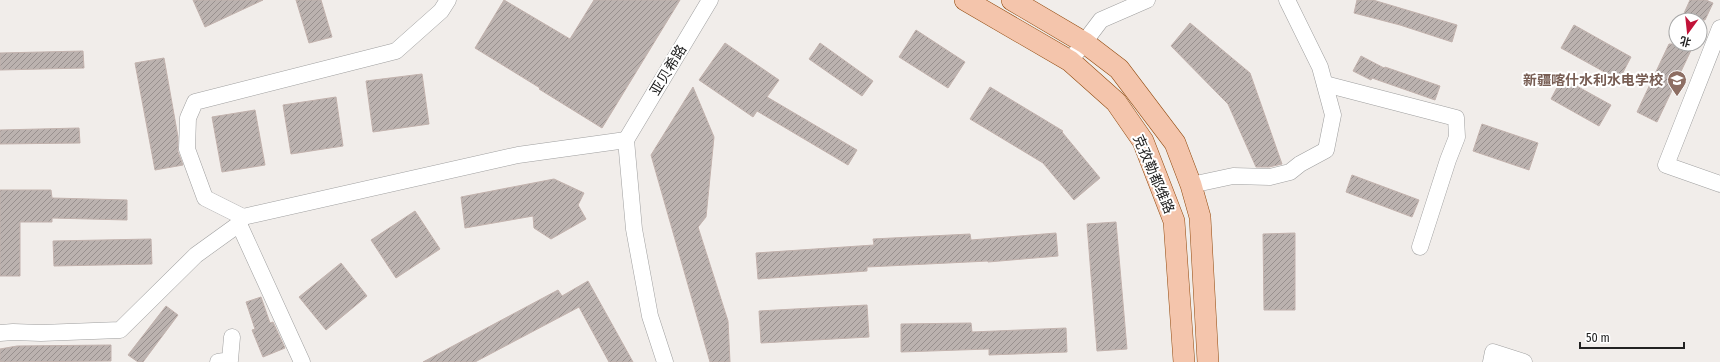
<svg xmlns="http://www.w3.org/2000/svg" width="1720" height="362" font-family="'Fira Sans Condensed','Noto Sans SC',sans-serif">
<style>
.building{fill:url(#building-hatch);stroke:#c2b2ad}
.lines{fill:none;stroke-linecap:round;stroke-linejoin:round}
.minor-casing{stroke:#9f9f9f;stroke-width:17}
.major-casing{stroke:#924a0e;stroke-width:22}
.minor{stroke:#fff;stroke-width:16}
.major{stroke:#f4c5ac;stroke-width:21}
.labels{text-anchor:middle;stroke-width:4;stroke-linejoin:round;paint-order:stroke}
.street-label{font-size:14px;fill:#222;stroke:#fff}
.education-label{font-size:14px;font-weight:bold;fill:#785e54;stroke:#fff;text-anchor:end}
</style>
<defs>
<pattern id="building-hatch" width="6" height="6" patternUnits="userSpaceOnUse"><rect width="6" height="6" fill="#bbb2af"/><path d="M-1 1l2-2M0 6l6-6M5 7l2-2" fill="none" stroke="#98908e"/></pattern>
</defs>
<rect width="100%" height="100%" fill="#f1edea"/>
<g class="building">
<path d="M193,0H263L205,27Z"/>
<path d="M296,0H321L332,37L309,43Z"/>
<path d="M504,0L570,39L594,0H680L602,128L539,89L540,88L475,48Z"/>
<path d="M1357,0H1373L1457,25L1452,42L1400,25L1354,13Z"/>
<path d="M1690,0H1706L1713,3L1705,20H1681Z"/>
<path d="M1190,23L1250,73L1282,164L1269,167H1256L1228,104L1171,46Z"/>
<path d="M1574,25L1631,57L1619,80L1561,48Z"/>
<path d="M916,30L965,62L948,88L899,57Z"/>
<path d="M725,43L779,80L767,97L857,150L848,165L757,111L753,117L699,80Z"/>
<path d="M820,43L873,81L862,96L809,59Z"/>
<path d="M1669,44H1694L1657,122L1637,112Z"/>
<path d="M83,51L84,68L0,70V53Z"/>
<path d="M1361,56L1384,68L1385,67L1440,86L1435,100L1372,78L1371,80L1353,71Z"/>
<path d="M164,58L178,137V152L183,165L155,170L135,63Z"/>
<path d="M422,74L429,124L373,132L366,81Z"/>
<path d="M1562,78L1611,105L1599,126L1551,99Z"/>
<path d="M693,87L714,137L706,217L698,227L728,321L730,362H710L651,155Z"/>
<path d="M990,87L1063,131L1062,132L1100,178L1074,200L1043,163L970,119Z"/>
<path d="M336,97L343,146L291,154L283,105Z"/>
<path d="M255,110L265,165L222,172L212,117Z"/>
<path d="M1482,124L1538,143L1529,170L1473,151Z"/>
<path d="M79,128L80,143L0,144V130Z"/>
<path d="M1352,175L1419,200L1412,217L1346,192Z"/>
<path d="M554,179L584,193L578,205L586,219L551,239L534,228L533,216L465,228L461,197Z"/>
<path d="M0,190H51L52,198L127,200V220L52,218V222H20V276H0Z"/>
<path d="M415,211L440,249L396,278L371,240Z"/>
<path d="M1116,222L1127,349L1097,351L1087,224Z"/>
<path d="M1056,233L1058,256L988,262V261L867,267V271L758,279L756,253L874,245L873,239L970,234L971,240Z"/>
<path d="M1295,233V310H1264L1263,234Z"/>
<path d="M151,239L152,264L54,266L53,241Z"/>
<path d="M341,263L367,296L326,330L299,297Z"/>
<path d="M588,281L633,362H609L579,307L475,362H423L558,290L562,296Z"/>
<path d="M261,297L270,323L273,322L285,348L263,357L252,330L255,329L246,302Z"/>
<path d="M867,305L869,337L761,343L759,311Z"/>
<path d="M166,306L178,315L143,362H138L128,355Z"/>
<path d="M971,323L972,332L1066,328L1067,352L989,355V349L901,352V324Z"/>
<path d="M111,345V361L0,362V349L17,346Z"/>
</g>
<g class="lines">
<g class="minor-casing">
<g id="minor">
<path d="M1720,28L1666,165L1720,184"/>
<path d="M1070,61L1101,20L1147,0"/>
<path d="M1325,84L1456,118L1457,137L1448,160L1420,247"/>
<path d="M626,140L634,229L650,316L665,362"/>
<path d="M626,140L710,0"/>
<path d="M1191,185L1233,176L1270,177L1290,172L1300,164L1326,150L1333,115L1320,67L1287,0"/>
<path d="M243,217L205,198L187,149L188,118L195,102L396,51L441,11L448,0"/>
<path d="M239,224L302,362"/>
<path d="M0,333L13,332L41,333L120,330L196,255L239,224L243,217L518,155L626,140"/>
<path d="M218,362L230,360L232,337"/>
<path d="M1491,362L1493,352L1524,362"/>
</g>
</g>
<g class="major-casing">
<g id="major">
<path d="M965,0L1070,61L1116,102L1143,141L1174,221L1184,362"/>
<path d="M1012,0L1085,43L1119,69L1175,143L1191,185L1200,217L1208,362"/>
</g>
</g>
<use href="#minor" class="minor"/>
<use href="#major" class="major"/>
</g>
<defs>
<g id="school-pin" transform="scale(1)"><path d="M0 17L-7.5 6A9.5 9.5 0 1 1 7.5 6Z" fill="#8d6e63" stroke="#fff"/><path d="M0-5L7-2L0 1L-7-2ZM-4 1L0 2.5L4 1V4Q0 6-4 4Z" fill="#fff"/></g>
</defs>
<g fill-rule="evenodd">
<use href="#school-pin" x="1677" y="80"/>
</g>
<g class="labels">
<g class="street-label">
<text transform="translate(668 70) rotate(-59)" y="5">亚贝希路</text>
<text transform="translate(1154 174) rotate(67)" y="5">克孜勒都维路</text>
</g>
<g class="education-label">
<text x="1663" y="85">新疆喀什水利水电学校</text>
</g>
</g>
<g transform="translate(1688 32) rotate(195)"><circle r="19" fill="#ffffff" stroke="#a7a7a7"/>
<path d="M0-3L7 15L0 10L-7 15Z" fill="#c11338"/>
<text y="-6" font-size="11" font-weight="bold" text-anchor="middle" fill="#222222">北</text>
</g>
<path d="M1580 342v6h104v-6" fill="none" stroke="#222222" stroke-width="2"/>
<text x="1586" y="342" font-size="12" fill="#222222" stroke="#ffffff" stroke-width="3" paint-order="stroke">50 m</text>
</svg>
